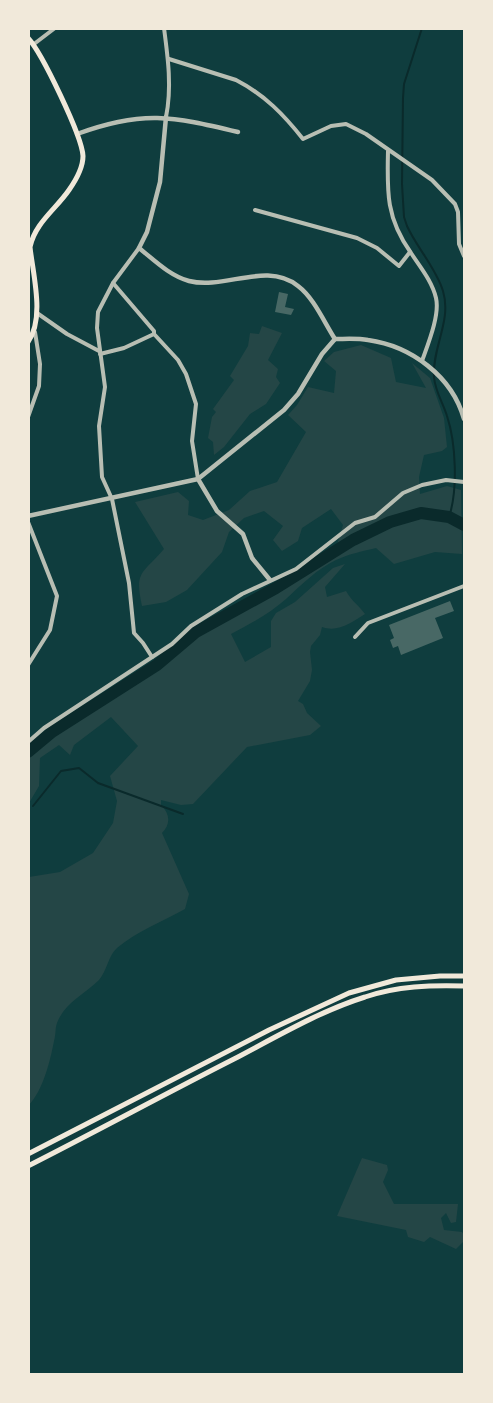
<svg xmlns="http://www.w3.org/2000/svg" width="493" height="1403" font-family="Rubik,sans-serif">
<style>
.green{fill:#244646}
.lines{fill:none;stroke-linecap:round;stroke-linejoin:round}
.stream{stroke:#0a2a2b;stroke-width:2}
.river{stroke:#0a2a2b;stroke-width:12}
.building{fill:#486865}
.minor{stroke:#b8beb3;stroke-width:4}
.tertiary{stroke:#b8beb3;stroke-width:4.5}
.secondary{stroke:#f1e9da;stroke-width:5}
</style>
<rect width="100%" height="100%" fill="#0f3d3e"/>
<g class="green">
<path d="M262,326L282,333L268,360L278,369L276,377L280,383L266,404L250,414L224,447L214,455L213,442L208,438L212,417L216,412L213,409L234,380L230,376L248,346L250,333L259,334Z"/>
<path d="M361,345L391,358L396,382L426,388L412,363L430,378L444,418L447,447L442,451L424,455L419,477L420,494L447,486L461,490L462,554L435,552L394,564L376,548C363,551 349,554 336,560C317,569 301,585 286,599C269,614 250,624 231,634L245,662L271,647V621L276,613L295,602L333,568L345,564L325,587L327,597L346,591C353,603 358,604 365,614C352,622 338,633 322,627L320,635L311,646L310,652L312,670L310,681L298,701L303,704L307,713L321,726L310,735L247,747L193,804L181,805L161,800V805C170,814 171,824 162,833L189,894L185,909C163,921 136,932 117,948C108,956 107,971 99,980C84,995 65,1002 57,1023C55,1028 56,1035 54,1041C50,1062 43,1090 29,1105V877L60,872L93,853L113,823L117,801L110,776L138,746L111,717L74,745L70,755L59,745L40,758L39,786L29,803V749L59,723L145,668L201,625L312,564L337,545L343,525L331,509L302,528L298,541L282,551L273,540L283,526L264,511L244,518L229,532L222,552L187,590L166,602L142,606C134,570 143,574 164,549L135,502L178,492L189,501L188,515L203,520L229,510L250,491L277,482L306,432L288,415L297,405L308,387L334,393L336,371L324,361L334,352Z"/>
<path d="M362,1158L387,1165L388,1170L383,1182L394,1204H458L456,1222L451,1223L446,1213L441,1218L444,1230L462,1232L464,1235V1241L456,1249L430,1237L424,1242L408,1237L406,1230L337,1216Z"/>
</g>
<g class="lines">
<g class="stream">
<path d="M422,28L404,84L403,98L402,184L404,217L407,226C417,248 436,268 443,291C452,321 432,347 434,377C435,391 443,403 447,416C456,443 458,490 449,517"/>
<path d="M33,806L61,771L79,768L98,783L183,814"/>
</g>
<path class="river" d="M28,752L52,732L157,665L196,632L276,588L353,540L390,522L421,513L449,517L464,525"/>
</g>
<g class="building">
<path d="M279,292L288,294L285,307L294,309L291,315L275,312Z"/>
<path d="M450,601L454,611L435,618L443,638L401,655L398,646L393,648L390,640L394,638L389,625Z"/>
</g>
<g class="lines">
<g class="minor">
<path d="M164,28C168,58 172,88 166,117"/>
<path d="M34,44L55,28"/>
<path d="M169,59L236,80C265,95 284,115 303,139L331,126L346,124L366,134L432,180L455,204L458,212L459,244L464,256"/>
<path d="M388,151C387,192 386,218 411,253C420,267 432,281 436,298C440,315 428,344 422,361"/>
<path d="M255,210L357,238L377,248L399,266L410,252"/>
<path d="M139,248L113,283L98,312L97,328L105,387L99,426L102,477L112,499L129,583L134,633L143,643L152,657"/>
<path d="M113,283L154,331V334L178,360L186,374L196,404L192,441L198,479"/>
<path d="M37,313L67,334L99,351"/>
<path d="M100,354L124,348L154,334"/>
<path d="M28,417L39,386L40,364L35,332"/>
<path d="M28,522L57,596L50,630L28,665"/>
<path d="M355,637L368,623L464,586"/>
<path d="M28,742L44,728L172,644L191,626L242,594L296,569L355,523L375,517L403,493L422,485L446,480L464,482"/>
</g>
<g class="tertiary">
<path d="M166,117L160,182L147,232L139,248C154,260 170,276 189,281C225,290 266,261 298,286C314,298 324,322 335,339"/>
<path d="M77,134C142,110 172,116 238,132"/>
<path d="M335,339C345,339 357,338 368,340C411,346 452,376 464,419"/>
<path d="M198,479L217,511L243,534L252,558L270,580"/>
<path d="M28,516L198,479L284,410L298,394L322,354L335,339"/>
</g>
<g class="secondary">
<path d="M28,38C42,53 82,136 83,156C83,167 76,180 69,190C56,209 35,223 30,247C33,275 45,318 28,342"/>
<path d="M28,1154L269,1030L349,993L396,980L440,976H464"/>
<path d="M28,1166C97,1131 165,1094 234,1059C276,1037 320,1011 365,997C397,986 431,985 464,986"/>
</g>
</g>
<rect width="493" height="1403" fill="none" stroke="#f1e9da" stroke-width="60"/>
</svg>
